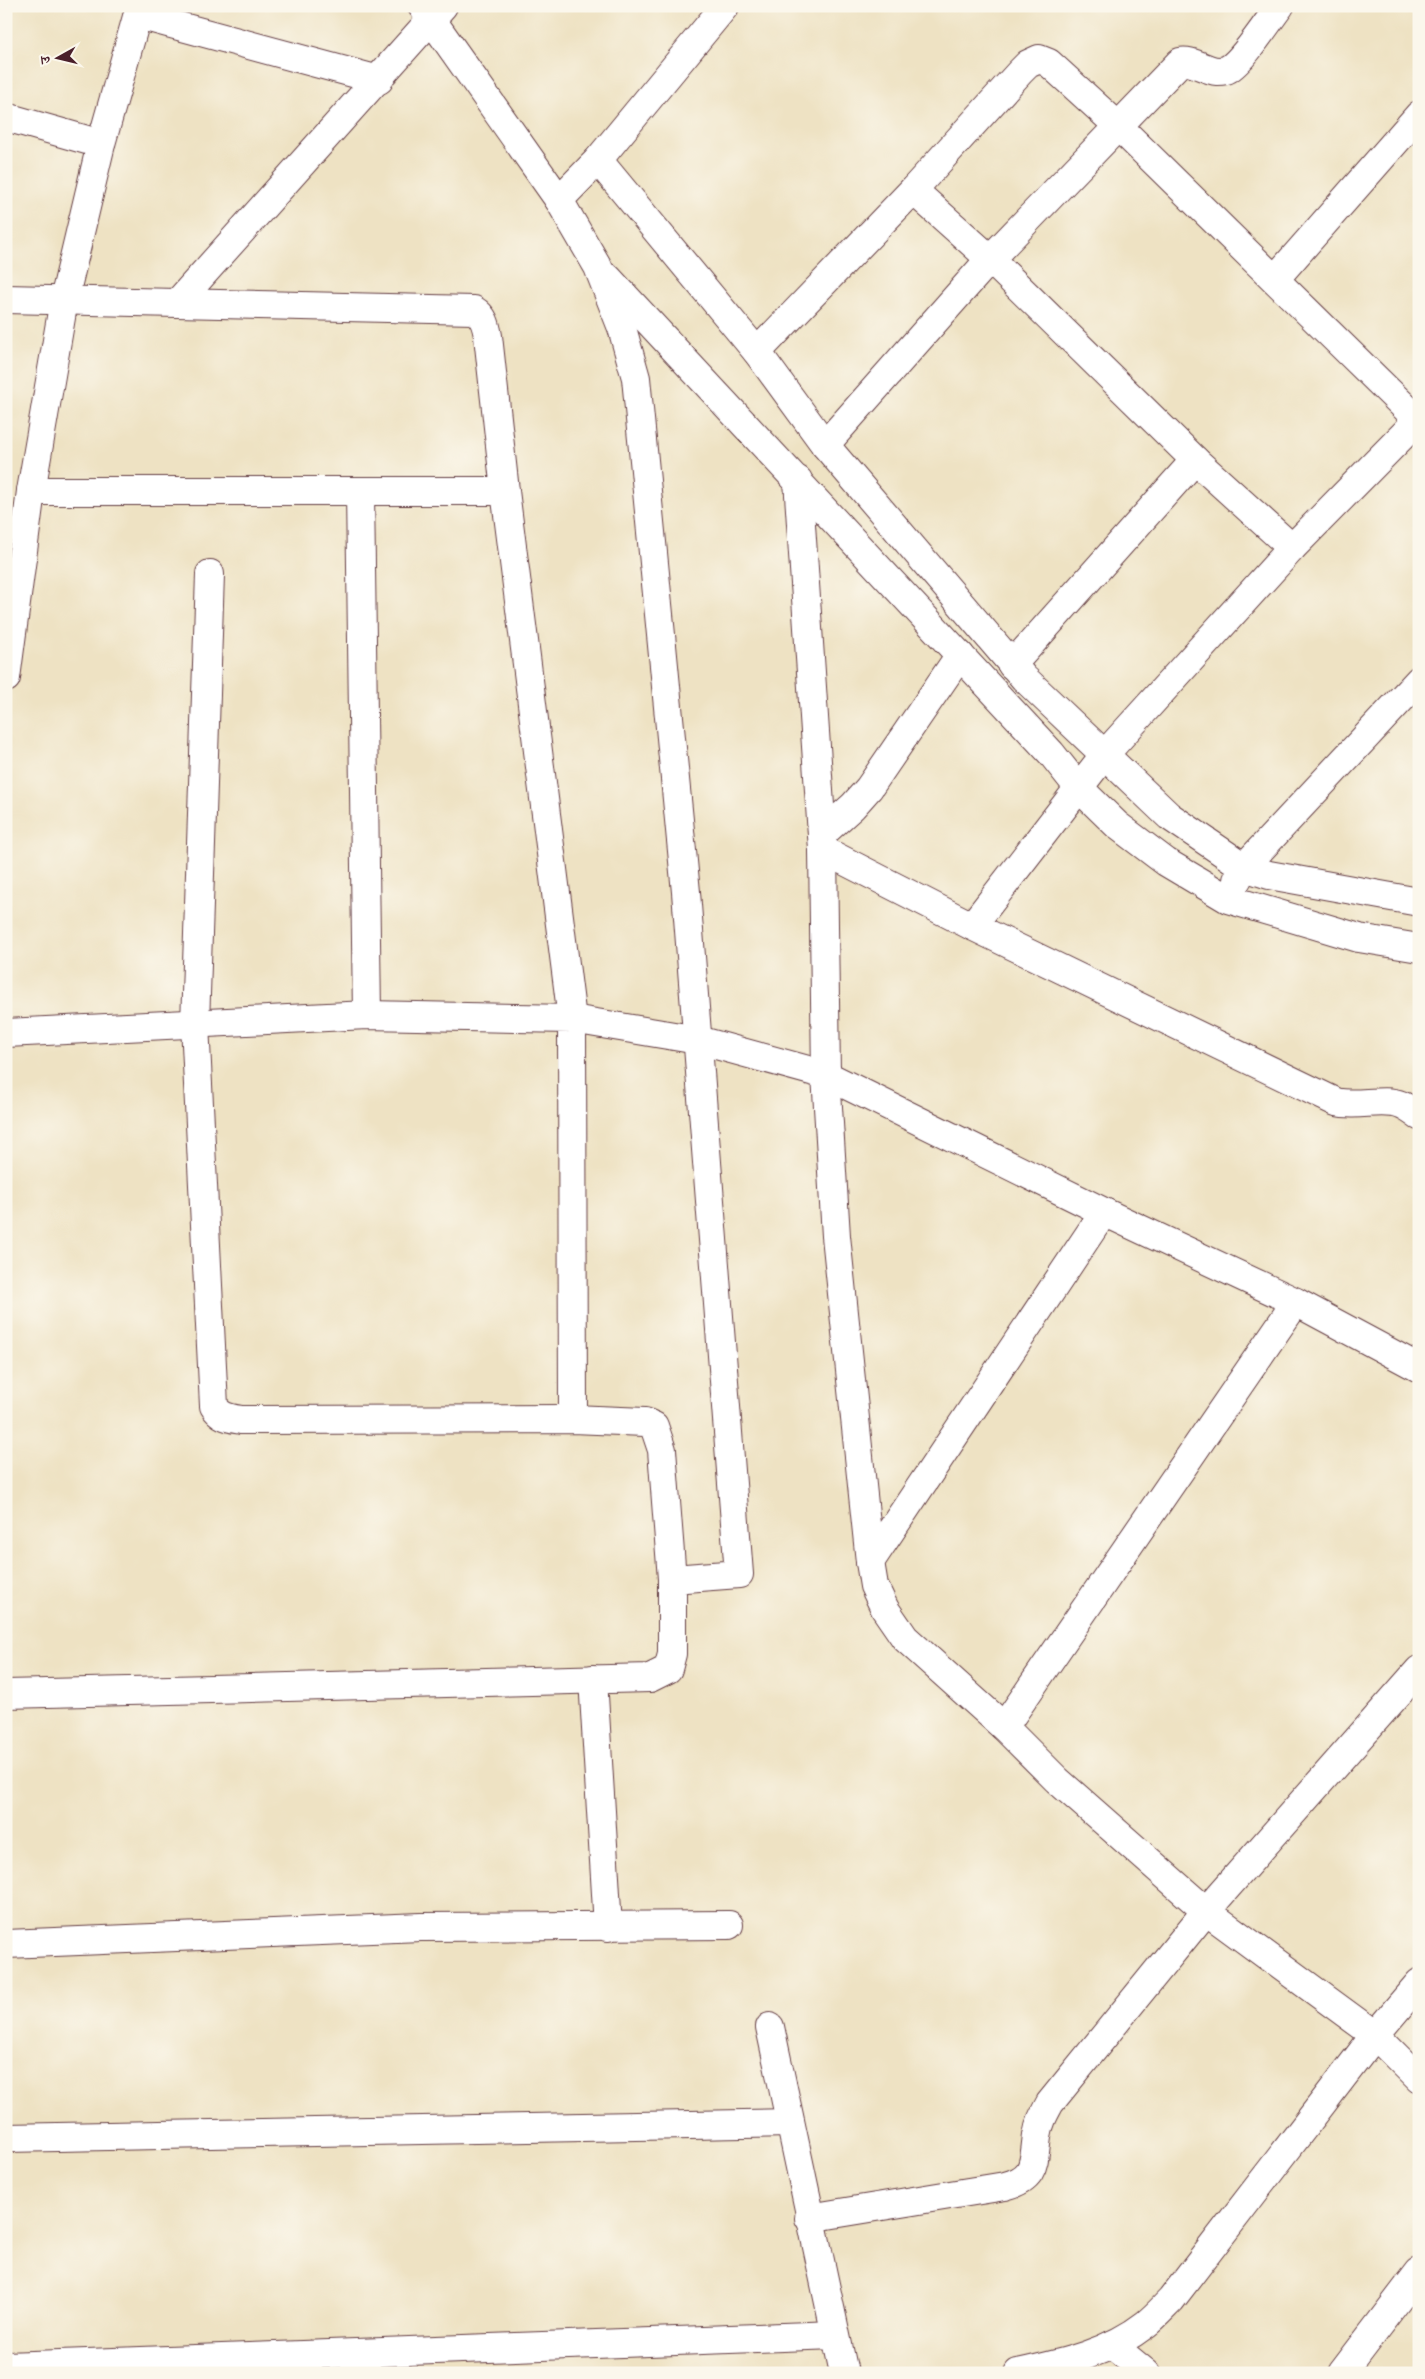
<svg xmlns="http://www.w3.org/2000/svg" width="1425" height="2379" font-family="Cardo,'Noto Serif Devanagari',serif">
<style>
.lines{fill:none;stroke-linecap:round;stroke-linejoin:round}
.street-casing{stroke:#633c42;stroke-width:30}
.street{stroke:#fff;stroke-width:28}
</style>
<rect width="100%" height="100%" fill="#fbf7ec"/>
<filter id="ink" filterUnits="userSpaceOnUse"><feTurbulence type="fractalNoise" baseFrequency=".02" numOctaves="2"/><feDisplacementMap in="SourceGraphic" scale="10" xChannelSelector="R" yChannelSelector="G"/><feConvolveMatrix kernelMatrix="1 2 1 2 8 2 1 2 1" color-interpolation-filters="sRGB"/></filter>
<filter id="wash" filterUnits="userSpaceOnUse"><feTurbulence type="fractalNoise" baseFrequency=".0096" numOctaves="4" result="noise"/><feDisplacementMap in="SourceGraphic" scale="20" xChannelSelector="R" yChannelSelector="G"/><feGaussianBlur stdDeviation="1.12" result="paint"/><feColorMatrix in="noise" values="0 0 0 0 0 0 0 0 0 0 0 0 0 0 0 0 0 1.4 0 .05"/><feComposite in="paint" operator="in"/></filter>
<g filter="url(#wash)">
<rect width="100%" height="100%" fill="#eee2c3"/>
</g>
<g filter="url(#ink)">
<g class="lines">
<g class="street-casing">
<g id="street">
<path d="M138,15L379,80"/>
<path d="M6,117L101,144"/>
<path d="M598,160L757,352L825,445L1024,678L1169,816L1244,867L1269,875L1419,902"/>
<path d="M913,190L990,259L1195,460L1292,548"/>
<path d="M559,200L598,160L725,6"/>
<path d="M608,278L1051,753L1078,787L1117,825L1166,862L1228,899L1359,938L1419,948"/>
<path d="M1275,279L1419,115"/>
<path d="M6,299L474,310C484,316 486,325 488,336L505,491L572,1019L698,1040L826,1075L1104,1212L1296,1302L1419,1368"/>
<path d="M178,302L443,6"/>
<path d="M757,352L913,190L1020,72L1028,64L1039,59L1049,63L1117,125L1418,420"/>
<path d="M825,445L990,259L1180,62C1191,59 1205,70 1217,71C1220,71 1225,71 1228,69C1242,62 1269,20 1280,6"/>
<path d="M798,480L823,850L826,1075L836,1236L870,1562L874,1586L885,1609L905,1638L1004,1727L1057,1780L1206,1911L1375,2035L1419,2079"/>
<path d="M31,491H505"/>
<path d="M360,491L367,1015"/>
<path d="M210,574L195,1024L214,1406C220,1417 230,1418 241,1420L573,1419L645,1422L654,1426L662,1450L672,1579"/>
<path d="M1012,665L1195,460"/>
<path d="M6,678L31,491L64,300L101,144L140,6"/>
<path d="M822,834L853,806L869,788L960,655"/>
<path d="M823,850L972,926L1336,1102C1356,1107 1384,1098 1401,1105C1407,1107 1413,1112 1419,1116"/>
<path d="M1237,880L1244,867L1419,680"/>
<path d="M972,926L1105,754L1292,548L1419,419"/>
<path d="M6,1033L367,1015L572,1019L573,1419"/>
<path d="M870,1562L1104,1212"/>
<path d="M593,1679L608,1927"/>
<path d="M6,1694L650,1678L668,1669L672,1654V1579L739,1574L686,892L636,378L622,328L598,267L559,200L422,6"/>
<path d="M1004,1727L1296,1302"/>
<path d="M6,1944L421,1927L729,1925"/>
<path d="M770,2027L844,2373"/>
<path d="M6,2138L790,2123"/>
<path d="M809,2218L1005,2186C1037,2178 1033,2162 1037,2136C1039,2123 1044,2114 1050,2103L1206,1911L1419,1670"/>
<path d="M1112,2345L1146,2373"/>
<path d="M6,2366L835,2335"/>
<path d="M1018,2373C1063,2363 1109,2353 1146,2324C1155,2317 1163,2308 1171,2300L1375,2035L1419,1983"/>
<path d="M1342,2373L1419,2272"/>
</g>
</g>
<use href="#street" class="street"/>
</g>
</g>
<rect width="1425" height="2379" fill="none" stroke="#fbf7ec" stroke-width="25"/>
<g transform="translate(58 58) rotate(262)" stroke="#fbf7ec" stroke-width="4" paint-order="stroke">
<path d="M0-4L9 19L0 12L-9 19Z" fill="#4a1f2b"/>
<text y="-8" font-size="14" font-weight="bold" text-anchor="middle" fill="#4a1f2b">उ</text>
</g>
</svg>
